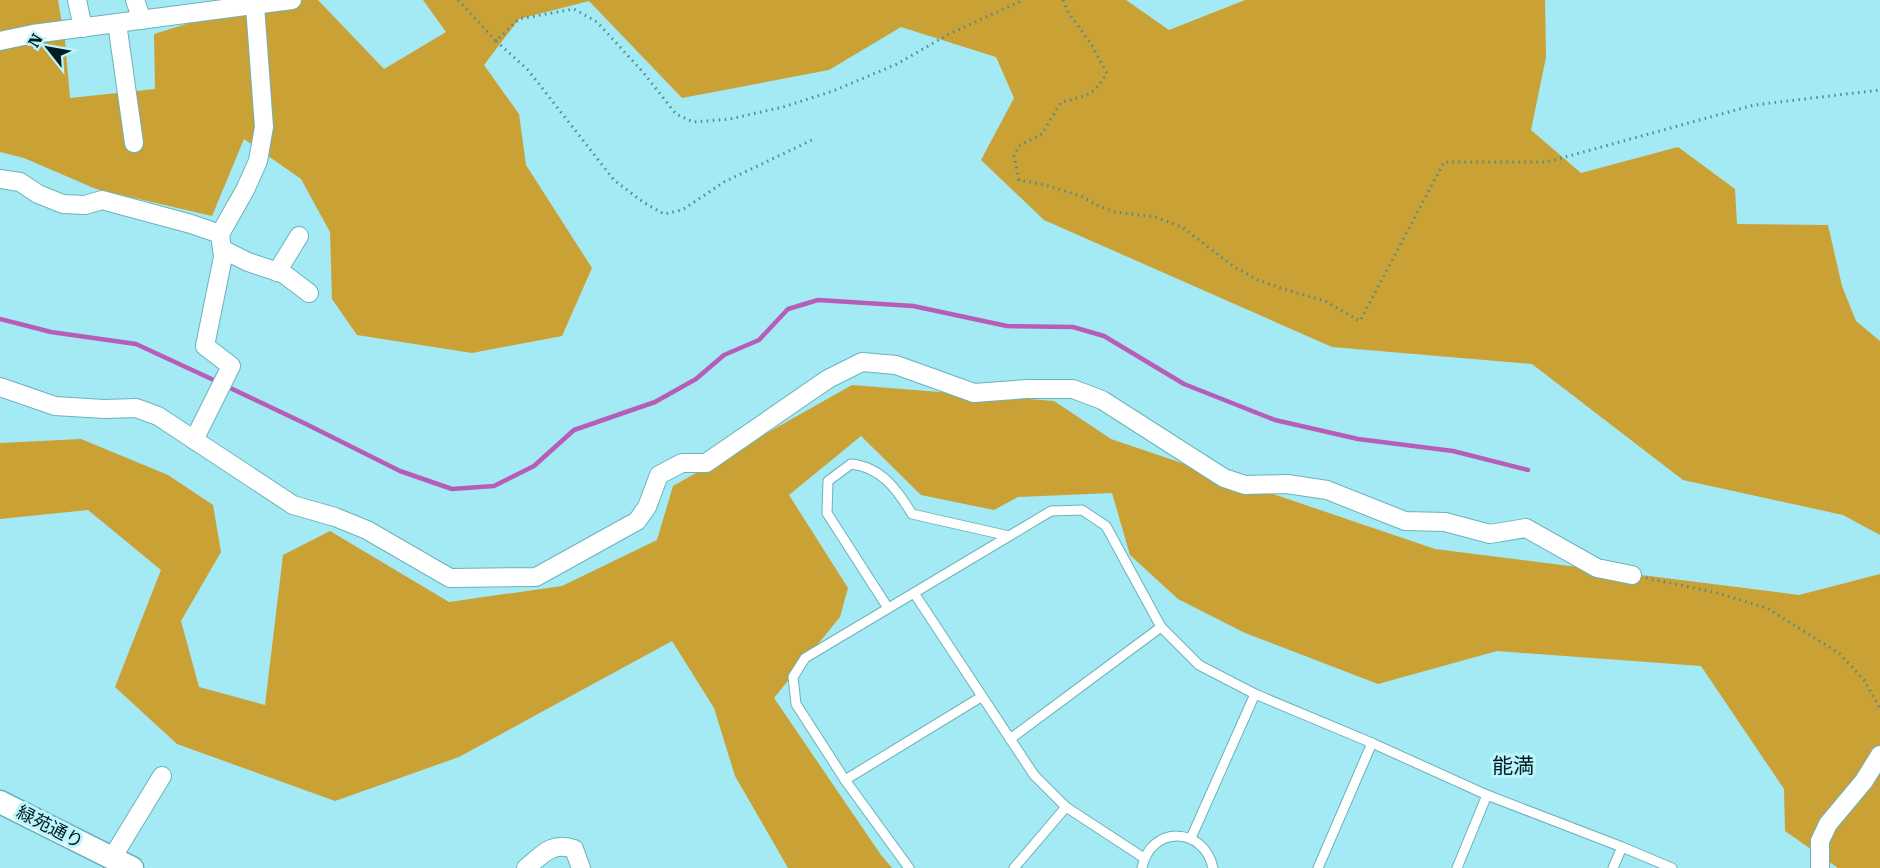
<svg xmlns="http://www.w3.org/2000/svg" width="1880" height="868" font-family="'Roboto Serif','Noto Sans JP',serif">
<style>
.forest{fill:#c9a135}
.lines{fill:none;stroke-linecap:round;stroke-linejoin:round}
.stream{stroke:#b75db7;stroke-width:4.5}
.service-casing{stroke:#6cb2bc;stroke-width:11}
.minor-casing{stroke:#6cb2bc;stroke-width:20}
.tertiary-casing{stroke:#6cb2bc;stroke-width:25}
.path{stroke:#568990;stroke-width:3;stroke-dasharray:1.5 4.5;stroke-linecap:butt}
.service{stroke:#fff;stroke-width:9}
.minor{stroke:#fff;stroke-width:18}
.tertiary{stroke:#fff;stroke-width:22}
.labels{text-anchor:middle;stroke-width:6;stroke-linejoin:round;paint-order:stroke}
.street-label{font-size:18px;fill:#001c20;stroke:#bdf5fd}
.quarter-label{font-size:21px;fill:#001c20;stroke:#bdf5fd}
</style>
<rect width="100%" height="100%" fill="#a3eaf4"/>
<g class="forest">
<path d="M0,0H58L65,41L70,98L155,89L154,34L264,0H318L384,69L446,32L423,0H1126L1169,30L1245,0H1545L1546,57L1531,130L1581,173L1678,147L1735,189L1737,224L1828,225L1842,286L1856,321L1880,341V535L1843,515L1683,480L1532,364L1332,347L1044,220L981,160L1014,98L996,57L901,27L829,70L682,98L589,1L519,19L484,65L519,114L526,165L592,268L562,336L472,353L357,335L332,299L330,232L301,179L244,139L212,216L96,189L24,158L0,152Z"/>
<path d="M852,385L1054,401L1111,439L1435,549L1799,595L1880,574V868H1838L1785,831L1784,789L1701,666L1497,651L1378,684L1245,633L1178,599L1130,555L1112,493L1018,497L994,510L921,495L861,436L789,495L848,588L840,617L774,698L881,855L892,868H788L735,776L714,708L672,641L459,757L335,801L177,744L115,687L161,570L88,510L0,519V443L81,439L168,475L213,505L221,552L181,621L199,687L265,705L283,555L330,531L449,602L562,586L657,540L673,486Z"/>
</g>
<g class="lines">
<g class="stream">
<path d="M0,319L51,332L136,344L218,382"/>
<path d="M226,386L306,424L400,471L452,489L494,486L534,466L574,430L655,402L696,379L724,355L759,340L788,309L818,300L913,306L1007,326L1073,327L1104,336L1184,384L1275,420L1358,439L1453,451L1528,470"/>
</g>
<g class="service-casing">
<g id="service">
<path d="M914,593L1034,775L1066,807L1144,858"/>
<path d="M888,608L827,513L828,481L851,464C881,467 897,489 912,514L1009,536"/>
<path d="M1010,739L1161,627"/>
<path d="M845,780L981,697"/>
<path d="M1191,838L1255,694"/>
<path d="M909,868L845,780L796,704L793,677L805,658L1051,511L1082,510L1106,526L1161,627L1199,665L1255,694L1372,743L1487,795L1622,847L1672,868"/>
<path d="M1014,868L1066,807"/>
<path d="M1142,868C1150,825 1204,826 1213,868"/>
<path d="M1318,868L1372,743"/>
<path d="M1457,868L1487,795"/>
<path d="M1613,868L1622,847"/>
</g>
</g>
<g class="minor-casing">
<g id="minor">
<path d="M77,0L83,28"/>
<path d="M135,0L142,20"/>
<path d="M117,23L134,143"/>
<path d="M0,41L33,34L292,0"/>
<path d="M0,179L20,182L38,194L63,204L85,205L102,200L191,224L220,234"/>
<path d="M222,249L248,262L284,274L309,293"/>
<path d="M277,272L299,236"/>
<path d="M0,387L55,406L104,409L136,408L158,416L293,505L335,517L367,530L450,578L536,577L637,521L647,507L659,475L682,463H706L828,379L862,362L896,365L974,393L1027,389H1073L1102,400L1224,478L1245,485L1287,484L1327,490L1405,521L1445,522L1490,534L1526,528L1597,568L1632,575"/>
<path d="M194,440L231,366L205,346L223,257L220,234L245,190L258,161L264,127L255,6"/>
<path d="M112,858L162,776"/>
<path d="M526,868C542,855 552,841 574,849L581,868"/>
<path d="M1820,868V841L1828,824L1864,781L1880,755"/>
</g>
</g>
<g class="tertiary-casing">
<path id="tertiary" d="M0,802L132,868"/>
</g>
<g class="path">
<path d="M458,0L496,41L519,19L574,9L597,22L642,71L676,114L693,122L730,119L783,107L833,91L897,64L949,34L1023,0"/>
<path d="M1063,0L1068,12L1091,44L1107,73C1094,96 1086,96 1061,102L1042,134L1019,146L1014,156L1019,180L1045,185L1081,196L1097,205L1115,212L1155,217L1182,227L1233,266L1258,280L1283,289L1325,301L1360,321L1444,162H1547L1754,105L1880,90"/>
<path d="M496,41L528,70L614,180L643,202L664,214L682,210L724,182L814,139"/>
<path d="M1646,578L1718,593L1767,608L1840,654L1864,680L1880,708"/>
</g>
<use href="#service" class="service"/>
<use href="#minor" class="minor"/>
<use href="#tertiary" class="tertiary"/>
</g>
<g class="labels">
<g class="street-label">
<text transform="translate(50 827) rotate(27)" y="6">緑苑通り</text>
</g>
<g class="quarter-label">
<text x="1513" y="773">能満</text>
</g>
</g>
<g transform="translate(48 48) rotate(301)" stroke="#bdf5fd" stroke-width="4.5" paint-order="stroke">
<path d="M0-4.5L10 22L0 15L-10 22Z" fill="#001c20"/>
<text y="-9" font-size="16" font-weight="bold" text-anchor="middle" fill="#001c20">N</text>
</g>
</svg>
